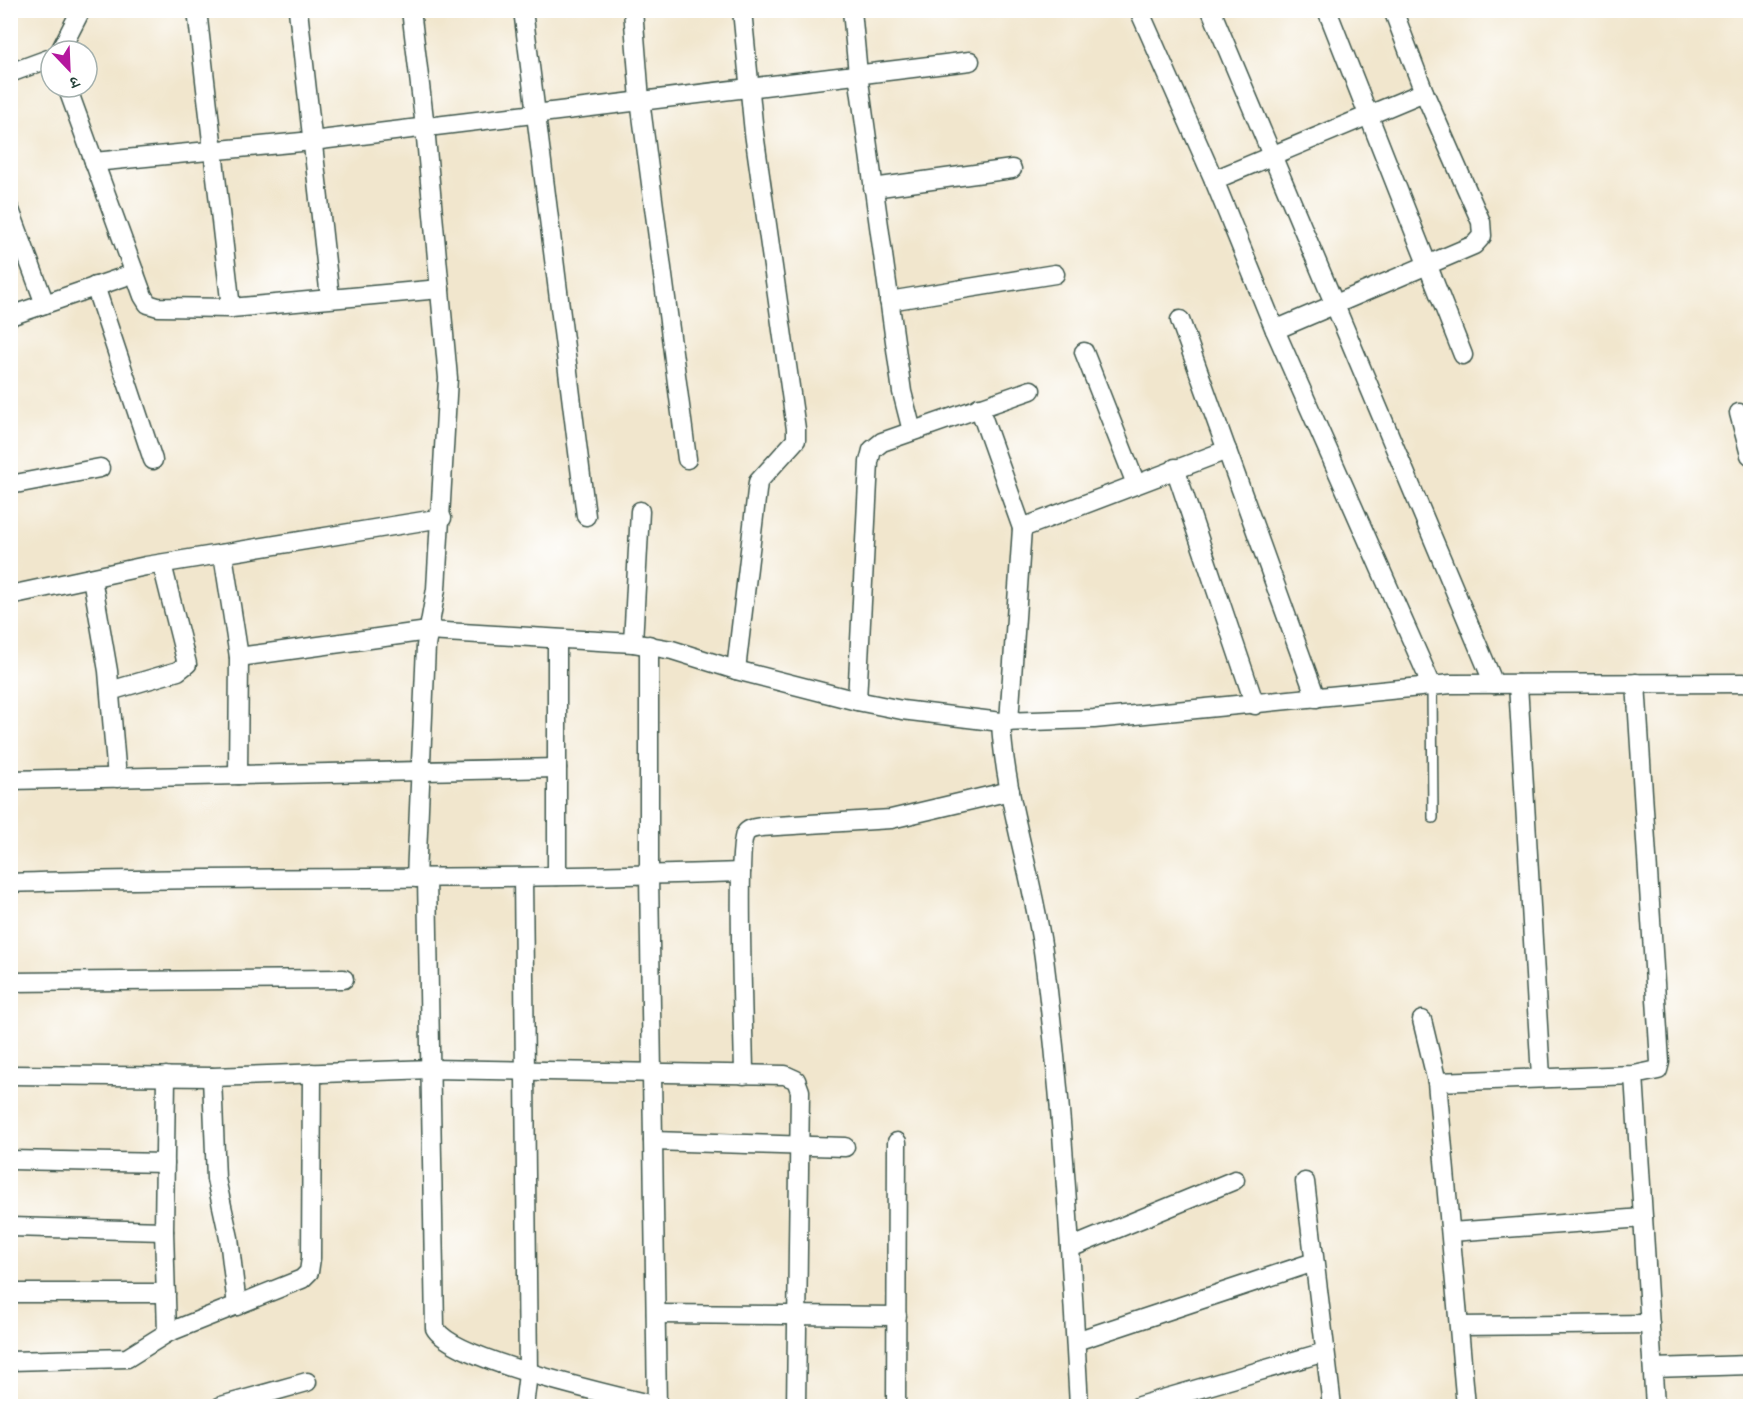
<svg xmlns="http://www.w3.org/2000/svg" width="1761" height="1417" font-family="'IM FELL Great Primer','Noto Serif Devanagari',serif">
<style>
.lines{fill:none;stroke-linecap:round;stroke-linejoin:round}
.lane-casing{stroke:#3e564b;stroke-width:12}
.street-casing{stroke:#3e564b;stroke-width:21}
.lane{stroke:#fff;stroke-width:9}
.street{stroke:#fff;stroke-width:18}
</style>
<rect width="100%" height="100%" fill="#fff"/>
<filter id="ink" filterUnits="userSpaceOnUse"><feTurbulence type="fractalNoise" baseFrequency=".0167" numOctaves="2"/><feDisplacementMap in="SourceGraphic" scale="12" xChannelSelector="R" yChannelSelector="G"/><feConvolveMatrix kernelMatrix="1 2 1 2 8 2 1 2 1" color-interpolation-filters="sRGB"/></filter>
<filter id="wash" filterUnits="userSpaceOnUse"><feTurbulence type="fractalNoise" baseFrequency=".008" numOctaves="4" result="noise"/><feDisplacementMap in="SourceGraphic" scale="24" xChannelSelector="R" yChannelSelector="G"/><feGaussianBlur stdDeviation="1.35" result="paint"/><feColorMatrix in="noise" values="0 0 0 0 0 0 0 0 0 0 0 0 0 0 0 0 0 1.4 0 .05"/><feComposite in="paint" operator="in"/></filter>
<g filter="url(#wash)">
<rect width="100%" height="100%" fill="#f1e6cd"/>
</g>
<g filter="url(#ink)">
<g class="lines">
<g class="lane-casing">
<path id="lane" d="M1432,686L1433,818"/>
</g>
<g class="street-casing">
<g id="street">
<path d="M197,10L231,308"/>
<path d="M298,10L330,298"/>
<path d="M411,10L425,127L448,378L436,589L426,646L416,878"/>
<path d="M523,10L586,516"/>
<path d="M633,10L640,100L687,459"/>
<path d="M852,10L858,74L902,392L912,431"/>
<path d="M1139,10L1214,180L1275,330L1432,686"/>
<path d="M1211,10L1494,684"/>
<path d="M1327,10L1463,355"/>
<path d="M60,51L81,10"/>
<path d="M10,73L51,58"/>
<path d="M67,87L143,296L148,304L158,307L231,308L440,289"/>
<path d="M94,162L312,141L970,61"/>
<path d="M1214,180L1424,92"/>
<path d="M873,188L1012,169"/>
<path d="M10,210L45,304"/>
<path d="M95,286L153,460"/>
<path d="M889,301L1055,274"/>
<path d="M10,316L135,273"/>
<path d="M1180,320L1316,698"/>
<path d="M1275,330L1474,245L1482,236L1481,222L1424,92L1393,10"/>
<path d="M1084,352L1136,484"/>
<path d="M979,407L1022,528L1009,722"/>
<path d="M1739,413L1750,455"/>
<path d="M1175,468L1255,705"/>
<path d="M10,485L100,468"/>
<path d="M1022,528L1227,450"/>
<path d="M223,554L239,657L238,775"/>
<path d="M92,578L108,671L117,778"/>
<path d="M10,595L146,566L442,518"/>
<path d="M557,639V876"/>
<path d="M633,643L640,511"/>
<path d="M649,645V875L657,1406"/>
<path d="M239,657L428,631L633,643L672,650L736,670L857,701L902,710L1001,722L1094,719L1451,684L1750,683"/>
<path d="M736,670L758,482L796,440V429L754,133L742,10"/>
<path d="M1518,684L1541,1077"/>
<path d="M110,691L178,671L187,664L162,564"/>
<path d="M857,701L869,462L872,450L882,442L1031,390"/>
<path d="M1001,722C1005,802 1034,878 1044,958C1063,1107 1071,1257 1079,1406"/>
<path d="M10,780L557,768"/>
<path d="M523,877L528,1374L524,1406"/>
<path d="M427,878L435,1328C452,1360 616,1396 657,1406"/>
<path d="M10,883C254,875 498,881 741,872"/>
<path d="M10,982L344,979"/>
<path d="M1422,1020L1437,1082L1466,1406"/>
<path d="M10,1075L212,1077L431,1069L785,1075L796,1080L800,1091L796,1406"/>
<path d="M744,1075C744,1042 736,850 745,834C749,828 755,828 761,827L891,819L1010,791"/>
<path d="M1634,1075L1655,1406"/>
<path d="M166,1076L164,1231L167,1333"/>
<path d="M212,1077L216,1179L229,1238L237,1306"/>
<path d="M1437,1082L1634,1075L1658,1070L1660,1062L1636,683"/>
<path d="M653,1141L845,1147"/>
<path d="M10,1160L165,1163"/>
<path d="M1305,1182L1332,1406"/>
<path d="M10,1227L164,1231"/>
<path d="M1451,1232L1643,1218"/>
<path d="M1070,1248L1235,1180"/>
<path d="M10,1293H166"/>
<path d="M656,1314L897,1316"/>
<path d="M1460,1326L1650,1324"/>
<path d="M1076,1341L1314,1262"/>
<path d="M10,1361L127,1358L167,1333L302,1279L309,1272L311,1258L312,1073"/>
<path d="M1653,1368L1750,1365"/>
<path d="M221,1406L307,1382"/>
<path d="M896,1406L897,1142"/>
<path d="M1139,1406L1325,1352"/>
</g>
</g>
<use href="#lane" class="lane"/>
<use href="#street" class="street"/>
</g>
</g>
<rect width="1761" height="1417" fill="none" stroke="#fff" stroke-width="36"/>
<g transform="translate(69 69) rotate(157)"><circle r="28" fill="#ffffff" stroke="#a5b1ae" stroke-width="1.5"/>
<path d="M0-4.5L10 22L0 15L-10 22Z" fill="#b5179e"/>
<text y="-9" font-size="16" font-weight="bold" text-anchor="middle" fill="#1f3d34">उ</text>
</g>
</svg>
